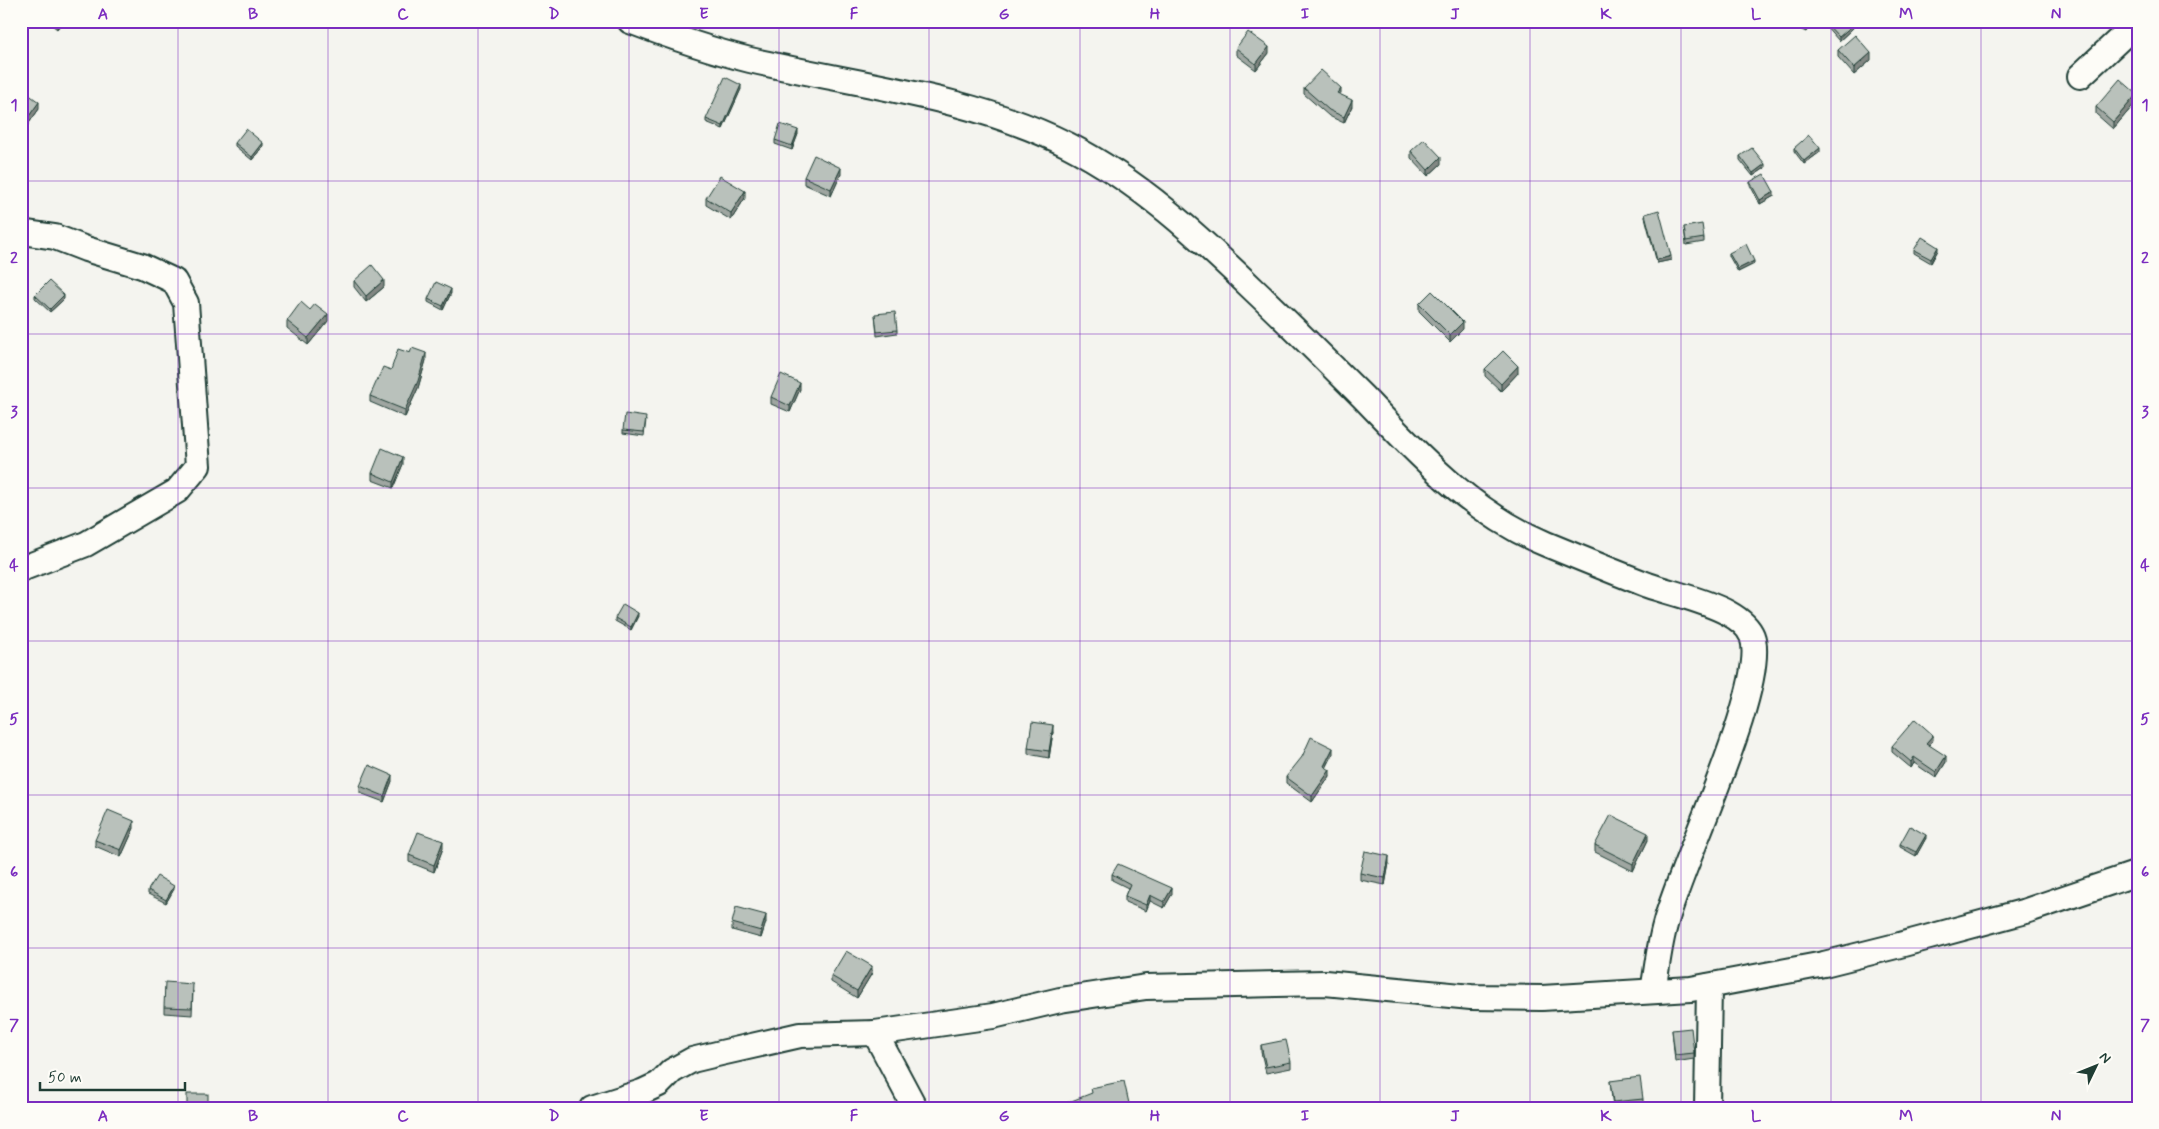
<svg xmlns="http://www.w3.org/2000/svg" width="2159" height="1129" font-family="Mynerve,sans-serif">
<style>
.lines{fill:none;stroke-linecap:round;stroke-linejoin:round}
.minor-casing{stroke:#1f3d34;stroke-width:28}
.minor{stroke:#fdfcf7;stroke-width:24}
.wall{fill:#9fa6a1;stroke:#1f3d34}
.shaded-wall{fill:#828783;stroke:#1f3d34}
.building{fill:#b9c1bb;stroke:#1f3d34}
.grid{fill:none;stroke:#7b2cbf;stroke-width:1;stroke-opacity:0.55}
.neatline{fill:none;stroke:#7b2cbf;stroke-width:2}
.grid-label{font-size:16px;text-anchor:middle;font-weight:bold;fill:#7b2cbf}
</style>
<rect width="100%" height="100%" fill="#f4f4ef"/>
<filter id="ink" filterUnits="userSpaceOnUse"><feTurbulence type="fractalNoise" baseFrequency=".02" numOctaves="2"/><feDisplacementMap in="SourceGraphic" scale="10" xChannelSelector="R" yChannelSelector="G"/><feConvolveMatrix kernelMatrix="1 2 1 2 8 2 1 2 1" color-interpolation-filters="sRGB"/></filter>
<g filter="url(#ink)">
<g class="lines">
<g class="minor-casing">
<g id="minor">
<path d="M630,21C669,36 710,50 750,60C856,85 971,96 1068,145C1140,182 1197,235 1254,290C1291,325 1327,361 1363,397C1418,454 1471,513 1546,544C1580,558 1614,572 1648,585C1674,594 1704,600 1728,613C1737,618 1748,626 1752,636C1770,682 1679,868 1665,925C1659,946 1657,969 1653,991"/>
<path d="M2080,76L2138,22"/>
<path d="M21,232L55,237L86,249L142,266L174,281L186,303L198,466L177,491L86,544L21,569"/>
<path d="M875,1033L915,1108"/>
<path d="M592,1108L642,1092L659,1084L672,1071L692,1060L721,1053L800,1035L875,1033L993,1016L1060,1000L1146,987L1325,983L1471,997L1542,998L1691,989L1824,964L1896,946L2026,911L2138,873"/>
<path d="M1707,1108L1709,986"/>
</g>
</g>
<use href="#minor" class="minor"/>
</g>
<g class="wall">
<path d="M47,21H63L57,29Z"/>
<path d="M1782,21H1811L1806,32Z"/>
<path d="M1825,22L1853,28L1839,41L1825,25Z"/>
<path d="M1236,48L1269,53L1256,70L1236,55Z"/>
<path d="M1838,50L1871,60L1854,75L1838,57Z"/>
<path d="M1304,88L1341,93L1340,94L1352,106L1344,123L1329,116L1304,94Z"/>
<path d="M21,89L39,109L24,130L21,128Z"/>
<path d="M741,89L723,129L706,122V119Z"/>
<path d="M2137,101L2113,129L2096,114V107Z"/>
<path d="M798,134L792,150L775,144V140Z"/>
<path d="M235,143L263,146L252,160L235,146Z"/>
<path d="M1794,148L1820,152L1804,164L1794,151Z"/>
<path d="M1411,151L1441,164L1428,176L1411,158Z"/>
<path d="M1740,156L1765,168L1753,176L1740,160Z"/>
<path d="M841,174L831,196L804,184V177Z"/>
<path d="M1750,182L1774,196L1760,204L1750,185Z"/>
<path d="M706,198H745L731,220L706,205Z"/>
<path d="M1645,214L1671,260L1657,263L1645,217Z"/>
<path d="M1684,227L1704,238V242L1686,245Z"/>
<path d="M1914,250H1938L1931,263L1914,253Z"/>
<path d="M1729,253L1754,264L1738,272L1729,256Z"/>
<path d="M354,281L384,287L366,302L354,287Z"/>
<path d="M451,293L443,310L428,302V299Z"/>
<path d="M35,295L64,299L50,312L35,298Z"/>
<path d="M1419,304L1463,329L1450,342L1419,311Z"/>
<path d="M310,310L328,321L308,345L287,328V321Z"/>
<path d="M875,314L897,330V333L877,336Z"/>
<path d="M426,360L418,388L405,417L370,402V396L391,370Z"/>
<path d="M1485,369L1518,373L1501,391L1485,376Z"/>
<path d="M800,389L790,412L771,404V397Z"/>
<path d="M646,420L644,436L623,433V430Z"/>
<path d="M403,464L393,488L372,480V473Z"/>
<path d="M638,616L631,630L615,621V618Z"/>
<path d="M1053,732L1049,758L1028,754V748Z"/>
<path d="M1933,740L1929,745L1946,762L1936,778L1914,763L1911,768L1892,752V746Z"/>
<path d="M1333,754L1326,768L1330,776L1312,802L1286,783V777Z"/>
<path d="M392,781L384,802L360,793V786Z"/>
<path d="M134,828L121,857L95,846V840Z"/>
<path d="M1926,838L1916,856L1900,847V844Z"/>
<path d="M1648,840L1633,871L1595,852V845Z"/>
<path d="M443,848L434,872L409,862V855Z"/>
<path d="M1389,863L1385,885L1360,880V873Z"/>
<path d="M1112,874L1172,894L1164,908L1150,901L1146,911L1125,902V896L1128,888L1112,880Z"/>
<path d="M174,889L166,903L148,894V890Z"/>
<path d="M766,922L761,938L732,930V923Z"/>
<path d="M872,973L857,998L831,982V976Z"/>
<path d="M193,991L192,1015L164,1013V1007Z"/>
<path d="M1672,1030L1694,1053V1059L1675,1062Z"/>
<path d="M1261,1045L1291,1062V1068L1266,1073L1261,1052Z"/>
<path d="M1610,1081L1643,1099V1106L1625,1108H1613Z"/>
</g>
<g class="shaded-wall">
<path d="M57,21H63L57,29Z"/>
<path d="M1808,21H1811L1806,32V26Z"/>
<path d="M1853,25V28L1839,41V37Z"/>
<path d="M1269,47V53L1256,70V64Z"/>
<path d="M1871,53V60L1854,75V68Z"/>
<path d="M741,85V89L723,129V126Z"/>
<path d="M1341,88V93L1337,98V93Z"/>
<path d="M2137,94V101L2113,129V122Z"/>
<path d="M1352,100V106L1344,123V117Z"/>
<path d="M39,102V109L24,130V123Z"/>
<path d="M798,130V134L792,150V146Z"/>
<path d="M263,143V146L252,160V157Z"/>
<path d="M1820,148V152L1804,164V161Z"/>
<path d="M1441,157V164L1428,176V170Z"/>
<path d="M1765,164V168L1753,176V173Z"/>
<path d="M841,168V174L831,196V189Z"/>
<path d="M745,191V198L731,220V213Z"/>
<path d="M1774,192V196L1760,204V200Z"/>
<path d="M1938,247V250L1931,263V259Z"/>
<path d="M1671,256V260L1657,263V260Z"/>
<path d="M1754,261V264L1738,272V269Z"/>
<path d="M384,280V287L366,302V296Z"/>
<path d="M451,289V293L443,310V306Z"/>
<path d="M64,295V299L50,312V309Z"/>
<path d="M328,314V321L308,345V338Z"/>
<path d="M1463,322V329L1450,342V335Z"/>
<path d="M426,353V360L418,388L405,417V410Z"/>
<path d="M1518,366V373L1501,391V384Z"/>
<path d="M800,383V389L790,412V406Z"/>
<path d="M403,457V464L393,488V482Z"/>
<path d="M638,613V616L631,630V627Z"/>
<path d="M1053,725V732L1049,758V751Z"/>
<path d="M1933,735V740L1926,749V743Z"/>
<path d="M1333,748V754L1324,772V766Z"/>
<path d="M1946,756V762L1936,778V772Z"/>
<path d="M1914,757V763L1911,768V762Z"/>
<path d="M1330,770V776L1312,802V796Z"/>
<path d="M392,775V781L384,802V796Z"/>
<path d="M134,821V828L121,857V850Z"/>
<path d="M1648,833V840L1633,871V864Z"/>
<path d="M1926,835V838L1916,856V852Z"/>
<path d="M443,841V848L434,872V865Z"/>
<path d="M1389,856V863L1385,885V878Z"/>
<path d="M174,886V889L166,903V900Z"/>
<path d="M1172,888V894L1164,908V902Z"/>
<path d="M1150,895V901L1146,911V905Z"/>
<path d="M766,915V922L761,938V931Z"/>
<path d="M872,966V973L857,998V991Z"/>
<path d="M27,1031V1037L21,1053V1046Z"/>
</g>
<g class="building">
<path d="M1796,21H1808L1806,26Z"/>
<path d="M1826,21H1850L1853,25L1839,37L1825,22Z"/>
<path d="M1248,32L1269,47L1256,64L1236,48Z"/>
<path d="M1855,35L1871,53L1854,68L1838,50Z"/>
<path d="M1321,70L1341,88L1337,93L1352,100L1344,117L1329,110L1304,88Z"/>
<path d="M725,77L741,85L723,126L706,119Z"/>
<path d="M2120,79L2137,94L2113,122L2096,107Z"/>
<path d="M21,89L39,102L24,123L21,121Z"/>
<path d="M780,124L798,130L792,146L775,140Z"/>
<path d="M246,129L263,143L252,157L235,143Z"/>
<path d="M1809,135L1820,148L1804,161L1794,148Z"/>
<path d="M1424,139L1441,157L1428,170L1411,151Z"/>
<path d="M1752,148L1765,164L1753,173L1740,156Z"/>
<path d="M814,155L841,168L831,189L804,177Z"/>
<path d="M1764,174L1774,192L1760,200L1750,182Z"/>
<path d="M720,176L745,191L731,213L706,198Z"/>
<path d="M1659,210L1671,256L1657,260L1645,214Z"/>
<path d="M1702,224L1704,238L1686,241L1684,227Z"/>
<path d="M1922,237L1938,247L1931,259L1914,250Z"/>
<path d="M1746,244L1754,261L1738,269L1729,253Z"/>
<path d="M372,265L384,280L366,296L354,281Z"/>
<path d="M49,281L64,295L50,309L35,295Z"/>
<path d="M436,282L451,289L443,306L428,299Z"/>
<path d="M1432,291L1463,322L1450,335L1419,304Z"/>
<path d="M301,302L310,310L315,304L328,314L308,338L287,321Z"/>
<path d="M895,312L897,330L877,332L875,314Z"/>
<path d="M412,348L426,353L418,381L405,410L370,396L383,367L391,370L398,349L410,353Z"/>
<path d="M1503,351L1518,366L1501,384L1485,369Z"/>
<path d="M781,374L800,383L790,406L771,397Z"/>
<path d="M625,414L646,417L644,432L623,430Z"/>
<path d="M382,448L403,457L393,482L372,473Z"/>
<path d="M623,604L638,613L631,627L615,618Z"/>
<path d="M1915,719L1933,735L1926,743L1946,756L1936,772L1914,757L1911,762L1892,746Z"/>
<path d="M1032,722L1053,725L1049,751L1028,748Z"/>
<path d="M1311,737L1333,748L1324,766L1330,770L1312,796L1286,777L1302,757Z"/>
<path d="M369,765L392,775L384,796L360,786Z"/>
<path d="M108,810L134,821L121,850L95,840Z"/>
<path d="M1611,815L1648,833L1633,864L1595,845Z"/>
<path d="M1910,826L1926,835L1916,852L1900,844Z"/>
<path d="M418,832L443,841L434,865L409,855Z"/>
<path d="M1365,851L1389,856L1385,878L1360,873Z"/>
<path d="M1118,864L1172,888L1164,902L1150,895L1146,905L1125,896L1130,884L1112,874Z"/>
<path d="M157,876L174,886L166,900L148,890Z"/>
<path d="M736,907L766,915L761,931L732,923Z"/>
<path d="M846,951L872,966L857,991L831,976Z"/>
<path d="M165,982L193,984L192,1008L164,1007Z"/>
<path d="M21,1028L27,1031L21,1046Z"/>
<path d="M1691,1028L1694,1053L1675,1055L1672,1030Z"/>
<path d="M1286,1040L1291,1062L1266,1067L1261,1045Z"/>
<path d="M1640,1077L1643,1099L1613,1102L1610,1081Z"/>
<path d="M1124,1081L1130,1108H1057L1056,1107L1092,1093L1091,1088Z"/>
<rect x="187" y="1094" width="21" height="14"/>
<path d="M1010,1105L1012,1108H1002Z"/>
</g>
</g>
<path class="grid" d="M178,21V1108M328,21V1108M478,21V1108M629,21V1108M779,21V1108M929,21V1108M1080,21V1108M1230,21V1108M1380,21V1108M1530,21V1108M1681,21V1108M1831,21V1108M1981,21V1108M21,181H2138M21,334H2138M21,488H2138M21,641H2138M21,795H2138M21,948H2138"/>
<rect width="2159" height="1129" fill="none" stroke="#fdfcf7" stroke-width="55"/>
<g transform="translate(2096 1066) rotate(47)" stroke="#fdfcf7" stroke-width="4" paint-order="stroke">
<path d="M0-4L9 19L0 12L-9 19Z" fill="#1f3d34"/>
<text y="-8" font-size="14" font-weight="bold" text-anchor="middle" fill="#1f3d34">N</text>
</g>
<path d="M40 1082v8h145v-8" fill="none" stroke="#1f3d34" stroke-width="2.5"/>
<text x="48" y="1082" font-size="15" fill="#1f3d34" stroke="#fdfcf7" stroke-width="4" paint-order="stroke">50 m</text>
<rect x="28" y="28" width="2104" height="1074" class="neatline"/>
<g class="grid-label">
<text x="103" y="19">A</text>
<text x="253" y="19">B</text>
<text x="403" y="19">C</text>
<text x="554" y="19">D</text>
<text x="704" y="19">E</text>
<text x="854" y="19">F</text>
<text x="1004" y="19">G</text>
<text x="1155" y="19">H</text>
<text x="1305" y="19">I</text>
<text x="1455" y="19">J</text>
<text x="1606" y="19">K</text>
<text x="1756" y="19">L</text>
<text x="1906" y="19">M</text>
<text x="2056" y="19">N</text>
<text x="14" y="110">1</text>
<text x="2145" y="110">1</text>
<text x="14" y="263">2</text>
<text x="2145" y="263">2</text>
<text x="14" y="417">3</text>
<text x="2145" y="417">3</text>
<text x="14" y="570">4</text>
<text x="2145" y="570">4</text>
<text x="14" y="724">5</text>
<text x="2145" y="724">5</text>
<text x="14" y="877">6</text>
<text x="2145" y="877">6</text>
<text x="14" y="1030">7</text>
<text x="2145" y="1030">7</text>
<text x="103" y="1121">A</text>
<text x="253" y="1121">B</text>
<text x="403" y="1121">C</text>
<text x="554" y="1121">D</text>
<text x="704" y="1121">E</text>
<text x="854" y="1121">F</text>
<text x="1004" y="1121">G</text>
<text x="1155" y="1121">H</text>
<text x="1305" y="1121">I</text>
<text x="1455" y="1121">J</text>
<text x="1606" y="1121">K</text>
<text x="1756" y="1121">L</text>
<text x="1906" y="1121">M</text>
<text x="2056" y="1121">N</text>
</g>
</svg>
